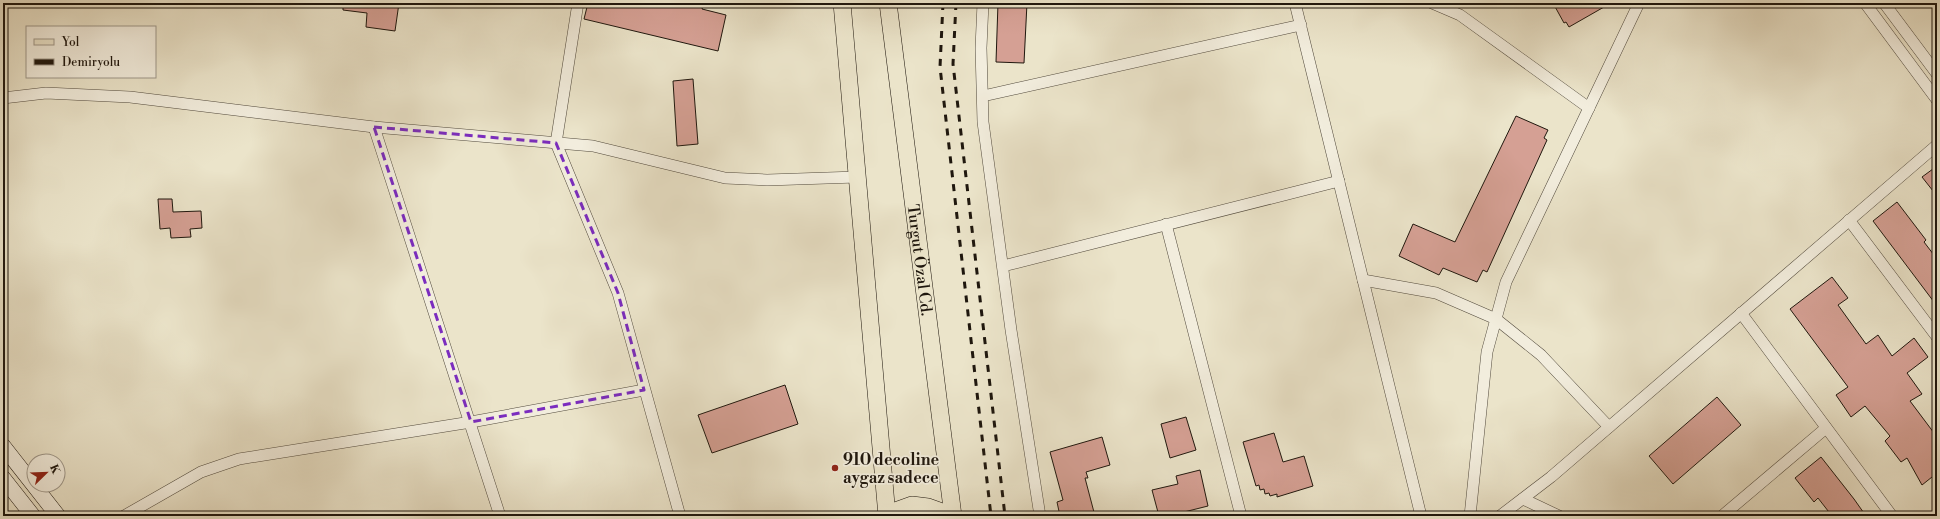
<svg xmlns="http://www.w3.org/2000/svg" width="1940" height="519" font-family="'Libre Bodoni',serif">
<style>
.building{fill:#d5a094;stroke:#1f170e}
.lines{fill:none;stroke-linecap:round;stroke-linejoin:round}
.street-casing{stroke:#524a3d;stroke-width:12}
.secondary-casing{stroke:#1f170e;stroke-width:16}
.primary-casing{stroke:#1f170e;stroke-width:18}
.street{stroke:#f2eddd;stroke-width:11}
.secondary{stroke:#f2eddd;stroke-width:15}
.primary{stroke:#ebe4ca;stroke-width:17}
.rail{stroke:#1f170e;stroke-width:3;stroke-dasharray:7 7;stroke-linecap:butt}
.marked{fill:none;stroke:#7b2cbf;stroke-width:3;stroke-dasharray:8 5;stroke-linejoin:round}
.poi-dot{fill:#8f2418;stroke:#f2eddd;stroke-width:1.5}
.labels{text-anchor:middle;stroke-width:3.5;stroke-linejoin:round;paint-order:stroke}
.street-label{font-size:16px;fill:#1f170e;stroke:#f2eddd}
.poi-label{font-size:16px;font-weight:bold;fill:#1f170e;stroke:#f2eddd;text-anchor:start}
</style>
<rect width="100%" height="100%" fill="#ebe4ca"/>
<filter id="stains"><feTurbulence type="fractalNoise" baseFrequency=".005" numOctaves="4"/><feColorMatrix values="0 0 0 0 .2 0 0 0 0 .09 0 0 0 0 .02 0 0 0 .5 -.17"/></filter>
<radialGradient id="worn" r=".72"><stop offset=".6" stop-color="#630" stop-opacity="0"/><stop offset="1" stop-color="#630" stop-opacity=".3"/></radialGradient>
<g class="building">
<path d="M343,3H399L395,31L366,27L367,13L343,10Z"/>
<path d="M588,3H704L702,9L726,15L718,51L584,19Z"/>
<path d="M998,3H1027L1024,63L996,62Z"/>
<path d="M1553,3H1611L1569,27L1566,22L1564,23Z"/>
<path d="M693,79L698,144L677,146L673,81Z"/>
<path d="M1516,116L1548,130L1544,138L1547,140L1487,272L1483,270L1477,282L1443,268L1439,275L1399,256L1413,224L1455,242Z"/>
<path d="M1937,166V196L1922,177Z"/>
<path d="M158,199H172L173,212L201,211L202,228L190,229L191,237L171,238L170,228L160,229Z"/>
<path d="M1897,202L1926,240L1924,242L1937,259V306L1873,221Z"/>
<path d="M1832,277L1848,298L1838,305L1866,344L1878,335L1892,356L1914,338L1928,357L1907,373L1922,394L1910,401L1937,437V473L1922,485L1907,458L1901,462L1885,441L1890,436L1865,406L1851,417L1836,395L1848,387L1790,309Z"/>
<path d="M785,385L798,424L712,453L698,415Z"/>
<path d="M1717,397L1741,425L1673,484L1649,456Z"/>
<path d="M1186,417L1196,450L1170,458L1161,424Z"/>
<path d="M1274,433L1283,462L1304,456L1313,486L1277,497V494L1270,496L1269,493L1265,494L1264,489L1260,490L1259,485L1256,486L1243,442Z"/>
<path d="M1102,437L1110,465L1086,472L1088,478H1085L1095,516H1060L1057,502L1063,500L1050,452Z"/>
<path d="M1821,457L1854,499L1866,516H1832L1818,498L1814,502L1795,478Z"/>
<path d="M1200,470L1208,506L1168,516H1159L1152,490L1178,484L1176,476Z"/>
</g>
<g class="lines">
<g class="street-casing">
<g id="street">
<path d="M578,3L556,143L618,293L680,516"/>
<path d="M983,3L981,48L983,122L1011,330L1040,516"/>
<path d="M1295,3L1421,516"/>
<path d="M1432,3L1460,15L1589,108"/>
<path d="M1865,3L1937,100"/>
<path d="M1884,3L1937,74"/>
<path d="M983,96L1301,25"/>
<path d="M3,98L46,93L130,97L374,127L593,146L725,178L767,180L857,177"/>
<path d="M374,127L500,516"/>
<path d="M1849,220L1937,337"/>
<path d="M1166,224L1241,516"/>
<path d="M1003,266L1339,181"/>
<path d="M1363,280L1436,293L1496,319L1541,355L1609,427"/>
<path d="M1741,313L1892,516"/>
<path d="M1523,499L1559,516"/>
<path d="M124,516L201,472L239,459L471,422L644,390"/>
<path d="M1470,516L1487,352L1506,282L1639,3"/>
<path d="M1500,516L1551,477L1937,145"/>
<path d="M1722,516L1826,428"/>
</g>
</g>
<g class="secondary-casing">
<g id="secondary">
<path d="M3,446L58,516"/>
<path d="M3,478L33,516"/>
</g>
</g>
<g class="primary-casing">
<g id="primary">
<path d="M842,3L887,516"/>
<path id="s1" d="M888,3L953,516"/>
<path d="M887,514L912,505L928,507L953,516"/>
</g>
</g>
<use href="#street" class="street"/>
<use href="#secondary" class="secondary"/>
<use href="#primary" class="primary"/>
<g class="rail">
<path d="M943,3L940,67L991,516"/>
<path d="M956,3L953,64L1005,516"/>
</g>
</g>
<path class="marked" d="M374,127L556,143L618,293L644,390L471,422Z"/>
<circle class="poi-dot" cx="835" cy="468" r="4"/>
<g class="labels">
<g class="street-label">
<text dy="6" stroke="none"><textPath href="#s1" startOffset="259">Turgut Özal Cd.</textPath></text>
</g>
<g class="poi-label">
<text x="843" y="465">910 decoline<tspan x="843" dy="18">aygaz sadece</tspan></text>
</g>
</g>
<rect width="1940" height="519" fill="none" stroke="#ebe4ca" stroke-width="16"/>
<rect x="4" y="4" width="1932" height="511" fill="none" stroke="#1f170e" stroke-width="2"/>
<rect x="8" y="8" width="1924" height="503" fill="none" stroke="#1f170e"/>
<rect x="26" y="26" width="130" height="52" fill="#f2eddd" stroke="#9e978a"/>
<rect x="34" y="39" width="20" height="6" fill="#ebe4ca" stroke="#9e978a"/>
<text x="62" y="46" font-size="12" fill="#1f170e">Yol</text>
<rect x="34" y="59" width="20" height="6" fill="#1f170e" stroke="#9e978a"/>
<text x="62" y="66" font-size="12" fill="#1f170e">Demiryolu</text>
<g transform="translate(46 473) rotate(67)"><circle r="19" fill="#f2eddd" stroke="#9e978a"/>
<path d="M0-3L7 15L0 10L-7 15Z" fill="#8f2418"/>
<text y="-6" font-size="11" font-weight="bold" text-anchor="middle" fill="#1f170e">K</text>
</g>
<rect width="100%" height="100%" filter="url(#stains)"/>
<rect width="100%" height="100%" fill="url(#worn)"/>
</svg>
